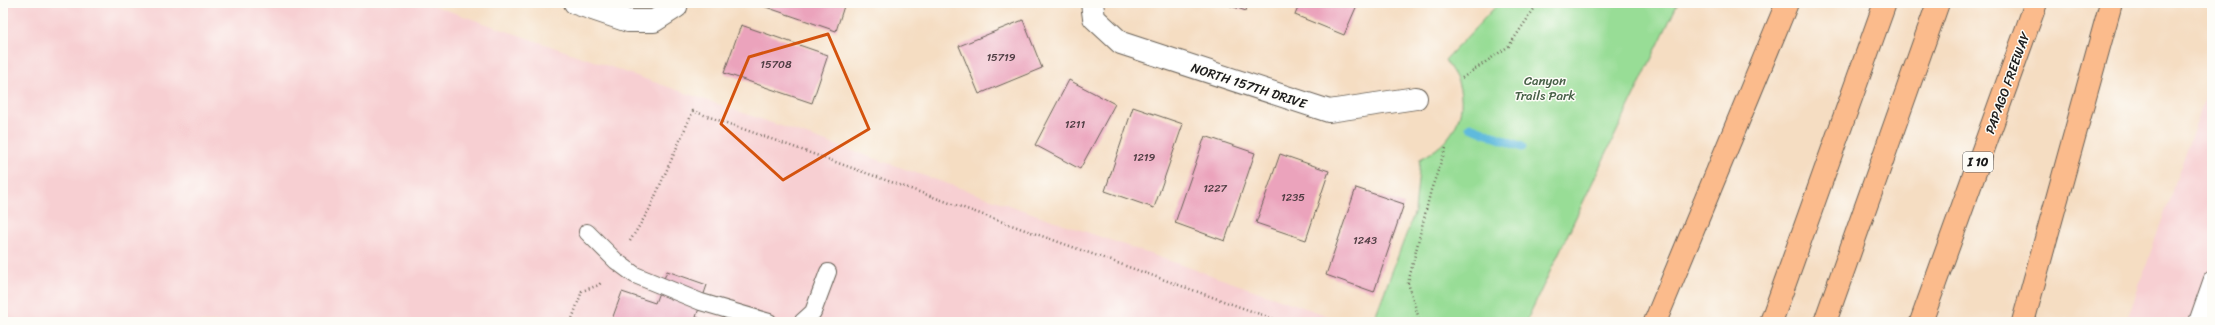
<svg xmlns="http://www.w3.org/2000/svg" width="2215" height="325" font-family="Sriracha,sans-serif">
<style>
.built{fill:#f7cfd2}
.green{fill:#98dd96;stroke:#5a7c59}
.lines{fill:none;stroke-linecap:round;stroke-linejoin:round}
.stream{stroke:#5fbadd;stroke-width:9}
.building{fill:#eba3bc}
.lane-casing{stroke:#686056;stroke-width:18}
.street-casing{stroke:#686056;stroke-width:24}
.highway-casing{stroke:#686056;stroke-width:24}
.path{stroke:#686056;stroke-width:2.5;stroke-dasharray:1 3;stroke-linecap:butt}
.lane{stroke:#fff;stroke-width:16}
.street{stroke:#fff;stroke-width:22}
.highway{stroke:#fbbb8c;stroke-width:22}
.marked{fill:none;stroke:#d4530e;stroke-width:3;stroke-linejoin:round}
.labels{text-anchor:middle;stroke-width:3;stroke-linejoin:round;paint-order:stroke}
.number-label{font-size:11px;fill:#503e44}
.shield{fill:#fdfcf7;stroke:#605f5e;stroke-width:1}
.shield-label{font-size:12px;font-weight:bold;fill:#1c1c1c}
.park-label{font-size:13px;fill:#476047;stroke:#fdfcf7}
.street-label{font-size:13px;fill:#1c1c1c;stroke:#fdfcf7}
</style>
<rect width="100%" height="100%" fill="#fdfcf7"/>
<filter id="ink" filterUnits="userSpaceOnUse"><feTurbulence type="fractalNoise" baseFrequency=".025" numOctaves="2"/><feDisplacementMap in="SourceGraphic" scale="8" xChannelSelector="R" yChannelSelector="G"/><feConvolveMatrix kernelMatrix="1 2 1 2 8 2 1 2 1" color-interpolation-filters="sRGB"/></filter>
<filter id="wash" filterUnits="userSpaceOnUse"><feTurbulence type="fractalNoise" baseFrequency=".012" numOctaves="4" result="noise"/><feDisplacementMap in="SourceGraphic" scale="16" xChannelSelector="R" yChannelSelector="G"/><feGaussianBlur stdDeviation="0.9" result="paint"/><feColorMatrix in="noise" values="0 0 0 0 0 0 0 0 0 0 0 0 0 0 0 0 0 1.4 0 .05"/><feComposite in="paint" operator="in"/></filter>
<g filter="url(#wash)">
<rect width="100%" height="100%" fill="#f5ddc2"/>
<g class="built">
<path d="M3,3H426L1346,322H3Z"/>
<path d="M2212,78V322H2126Z"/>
</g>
<path class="green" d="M1499,3H1678L1526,322H1373L1415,211L1420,159C1451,144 1469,116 1458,82C1455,74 1449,67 1445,60Z"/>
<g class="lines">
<path class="stream" d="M1470,127L1522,147"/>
</g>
<g id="blocks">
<g class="building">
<path d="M754,3H845L836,31Z"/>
<path d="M1222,3H1248L1246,11Z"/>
<path d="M1300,3H1358L1344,35L1295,15Z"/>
<path d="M1023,20L1042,68L979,94L959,46Z"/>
<path d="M741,25L828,55L812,103L724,73Z"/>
<path d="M1069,80L1115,104L1080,169L1035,145Z"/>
<path d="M1133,107L1183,124L1154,208L1105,191Z"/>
<path d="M1205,136L1255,153L1225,241L1175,223Z"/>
<path d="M1280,154L1329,171L1306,240L1256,223Z"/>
<path d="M1356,188L1404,204L1374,292L1326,275Z"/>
<path d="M667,271L707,285L696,317L709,322H611L622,292L655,303Z"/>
</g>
</g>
</g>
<g filter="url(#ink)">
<use href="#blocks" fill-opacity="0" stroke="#686056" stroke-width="1"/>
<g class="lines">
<g class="lane-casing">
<g id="lane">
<path d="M587,232L616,261L635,275L701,302L769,322"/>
<path d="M802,322L813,312L828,272"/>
<path d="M2197,322L2212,279"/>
</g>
</g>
<g class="street-casing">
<g id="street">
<path d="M575,3L628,21H654L676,7L677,3"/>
<path d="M1092,3L1094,18L1121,43L1329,111L1416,98"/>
</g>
</g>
<g class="highway-casing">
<g id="highway">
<path d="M1655,322L1787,3"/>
<path d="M1771,322L1885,3"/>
<path d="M1825,322L1938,3"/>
<path d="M1921,322L2036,3"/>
<path d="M2023,322L2111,3"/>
</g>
</g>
<g class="path">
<path d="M1462,78L1509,46L1538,3"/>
<path d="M630,241L649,210L693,111L1282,322"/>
<path d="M571,322L582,291L599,285L602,281"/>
<path d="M1420,322L1408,283L1431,190L1446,148"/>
</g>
<use href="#lane" class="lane"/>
<use href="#street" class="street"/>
<use href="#highway" class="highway"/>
</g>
</g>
<path class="marked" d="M828,34L869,129L783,180L721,124L749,57Z"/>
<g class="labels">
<g class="number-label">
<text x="1001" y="61">15719</text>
<text x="776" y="68">15708</text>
<text x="1075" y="128">1211</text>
<text x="1144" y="161">1219</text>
<text x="1215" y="192">1227</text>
<text x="1293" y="201">1235</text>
<text x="1365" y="244">1243</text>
</g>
<rect class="shield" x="1963" y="152" width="30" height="20" rx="3"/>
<g class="shield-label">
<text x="1978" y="166">I 10</text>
</g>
<g class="park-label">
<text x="1545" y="85">Canyon<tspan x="1545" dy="15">Trails Park</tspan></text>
</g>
<g class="street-label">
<text transform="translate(2007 83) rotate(-70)" y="5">PAPAGO FREEWAY</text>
<text transform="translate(1249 85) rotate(18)" y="5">NORTH 157TH DRIVE</text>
</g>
</g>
<rect width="2215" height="325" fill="none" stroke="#fdfcf7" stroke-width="16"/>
</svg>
